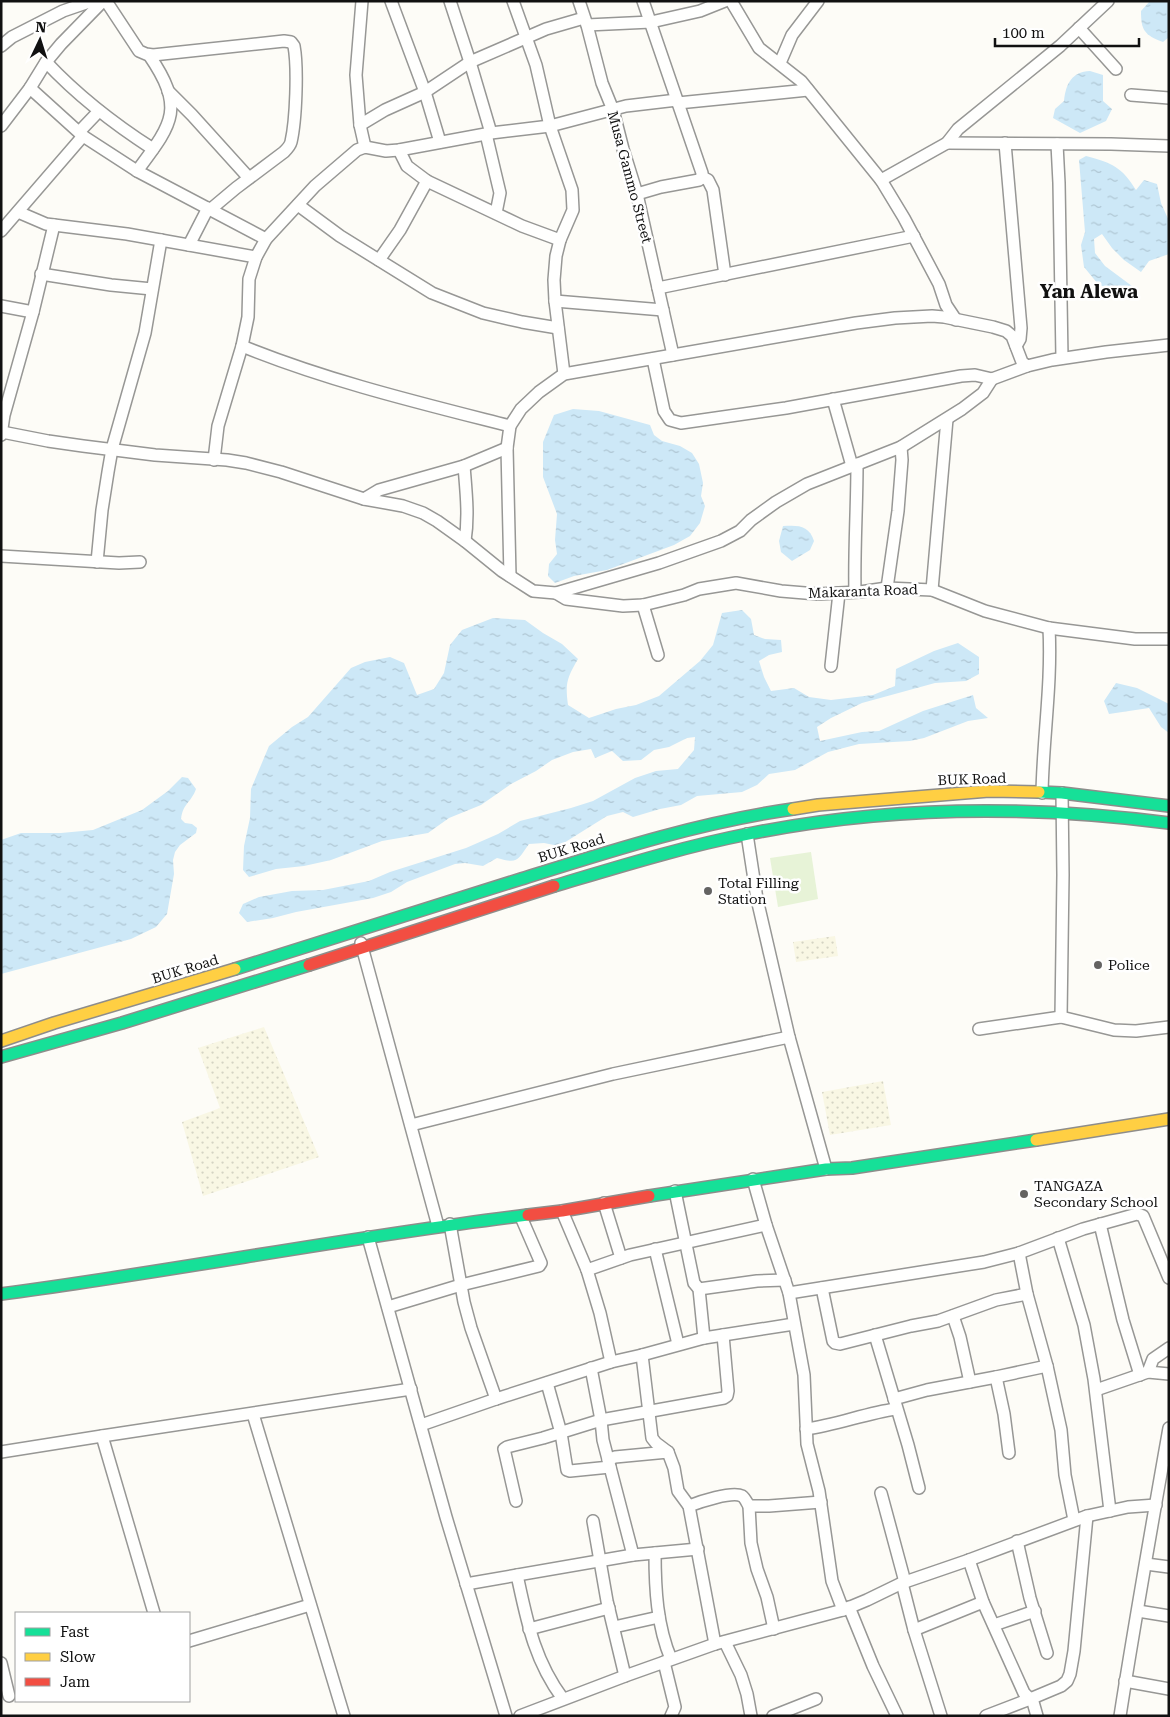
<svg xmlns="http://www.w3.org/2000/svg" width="1170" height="1717" font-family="'Roboto Serif',serif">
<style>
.farmland{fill:url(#farmland-dots)}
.green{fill:#e7f3d7}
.water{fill:url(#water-ripples)}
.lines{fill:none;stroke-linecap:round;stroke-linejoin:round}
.street-casing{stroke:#979795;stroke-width:14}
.fast-casing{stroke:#8e8d8b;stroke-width:14}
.slow-casing{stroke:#8e8d8b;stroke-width:14}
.jam-casing{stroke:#8e8d8b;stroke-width:14}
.street{stroke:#fffffe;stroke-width:11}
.fast{stroke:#16e098;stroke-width:11}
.slow{stroke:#ffcf43;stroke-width:11}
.jam{stroke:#f24e42;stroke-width:11}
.poi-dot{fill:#646362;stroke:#fff;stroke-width:2}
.labels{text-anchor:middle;stroke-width:5;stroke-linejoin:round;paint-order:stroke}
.street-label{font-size:14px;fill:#111;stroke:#fff}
.poi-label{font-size:14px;fill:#111;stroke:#fff;text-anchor:start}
.district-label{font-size:19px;font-weight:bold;fill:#111;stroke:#fff}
</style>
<defs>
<pattern id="farmland-dots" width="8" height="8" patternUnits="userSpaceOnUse" patternTransform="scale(1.25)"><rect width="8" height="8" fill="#f9f7e4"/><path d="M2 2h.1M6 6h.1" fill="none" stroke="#d4d3c3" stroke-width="1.8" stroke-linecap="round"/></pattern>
<pattern id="water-ripples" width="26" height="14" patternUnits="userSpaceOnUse" patternTransform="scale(1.25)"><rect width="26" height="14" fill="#cde8f7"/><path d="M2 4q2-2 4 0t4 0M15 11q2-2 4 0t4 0" fill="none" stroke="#afc6d3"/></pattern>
</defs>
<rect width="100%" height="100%" fill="#fdfcf7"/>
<g class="farmland">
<path d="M835,936L838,956L796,962L793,942Z"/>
<path d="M264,1027L319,1157L203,1196L182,1122L220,1108L198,1048Z"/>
<path d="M883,1081L891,1125L830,1135L822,1092Z"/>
</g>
<path class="green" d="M811,852L818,899L778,907L770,858Z"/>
<g class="water">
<path d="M1150,1H1169V37L1163,42C1144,35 1141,30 1141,11Z"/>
<path d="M1090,71L1103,75V101L1112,109L1106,121L1080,133L1053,118L1055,109L1064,101C1066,83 1072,72 1090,71Z"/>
<path d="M1086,156C1112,163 1122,167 1136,190L1144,180L1157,184L1161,203L1169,221V254L1149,261L1141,272L1124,260L1112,248L1102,234L1094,239L1095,253L1105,266L1136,289L1132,299L1114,292L1098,284L1084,267L1081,245L1085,232L1079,160Z"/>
<path d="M573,409L599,411L650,425L654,435L662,441L680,446L692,453L699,464L703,483L701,496L705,506L700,523L690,536L674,545L607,570L574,576L555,583L548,576L549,564L557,554L555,540L557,514L543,477V442L554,415Z"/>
<path d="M783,526C798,525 809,525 814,541L810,550L792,561L781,552L779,541Z"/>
<path d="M742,610L751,619L754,635L765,639L781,640L782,652L769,655L759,661L764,677L771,691L794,688L809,697L831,700L873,695L895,686L896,669L934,651L958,643L979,657V674L966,681L935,683L862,703L831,718L817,727L820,741L862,732L879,731L923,711L973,695L976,708L988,718L968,721L924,738L910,741L859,744L828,752L795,770L769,774L757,785L742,792L697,796L681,805L660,809L633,817L623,812L607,816L559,846L544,843L529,844C517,861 518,864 497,858L483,866L465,863L455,864L407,882L391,892L373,898L296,912L273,918L247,922L239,913L243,904L259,897L292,891L323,890L369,881L390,872L466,848L498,834L520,821L571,808L593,801L635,778L656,771L678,769L694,750L695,737L687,738L669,747L654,750L641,760L623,761L612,751L595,758L591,749L573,752L552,760L536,771L511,784L481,805L449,818L428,833L382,841L331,860L304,866L276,869L249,877L243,870L244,846L250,818L251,789L269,746L292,727L308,717L351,668L365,662L390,657L404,663L417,695L434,689L444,673L450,645L462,630L493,618L525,620L543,633L562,644L578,659C567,678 565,683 568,705L589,718L616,709L636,705L659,696L700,661L713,645L722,613Z"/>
<path d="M1116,683L1137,688L1169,704V733L1161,727L1149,708L1109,714L1104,701Z"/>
<path d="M182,777L188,778L196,789C191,803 183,803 181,819L185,823L192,824L197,828L196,833L180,845L175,852L173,860L174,874L167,914L156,927L131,939L1,974V840L21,833H61L93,830L142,810L168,791Z"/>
</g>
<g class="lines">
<g class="street-casing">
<g id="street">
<path d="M106,1L139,51L146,54L153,55L284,41L291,42L294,46C298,68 296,120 291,142C290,146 287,149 284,152L236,188L211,209"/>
<path d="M362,1L356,75L360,125L365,147"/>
<path d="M391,1L425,92L440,142"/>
<path d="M450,1L470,62L491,133"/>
<path d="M513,1L536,65L550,126L572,190L573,210L560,240L556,256L554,280L555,301L564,374"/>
<path d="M579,1L587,25L602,83L613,110L623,149L637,194L673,355"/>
<path d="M643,1L702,173V177"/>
<path d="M731,1L759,48L801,81L881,180L904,218L939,284L946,305L956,320"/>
<path d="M587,25L651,22L700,11L725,1"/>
<path d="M1079,28L1116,69"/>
<path d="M1,46L12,37L63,11L92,1"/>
<path d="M46,62C78,96 114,124 153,149"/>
<path d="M780,63L792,35L818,1"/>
<path d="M30,88L83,136L137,171L266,239"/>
<path d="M168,91L192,115L249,178"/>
<path d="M1131,95L1169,98"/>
<path d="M678,103L808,90"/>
<path d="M360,125L385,110L425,92L470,62L546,29L584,18"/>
<path d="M1,126L30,88L46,62L61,44L103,1"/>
<path d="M79,132L99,111"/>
<path d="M486,134L500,193L496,213"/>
<path d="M947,143L1111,144L1169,146"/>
<path d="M1005,143L1021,328L1020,339L1016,346"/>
<path d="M1057,144L1059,183L1062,358"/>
<path d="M399,150L407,166L427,181L522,226L560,240"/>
<path d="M137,171C172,124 186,109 149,55"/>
<path d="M702,177L708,180L713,190L725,275"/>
<path d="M881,180L947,143L958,129L1060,46L1108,1"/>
<path d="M637,194L661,187L699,180L702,177"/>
<path d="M298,205L340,236L432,293L483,313L522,322L558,328"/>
<path d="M18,212L46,224L54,225L127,234L256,257"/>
<path d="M1,231L83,136"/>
<path d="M189,245L208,208"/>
<path d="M379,260L400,230L427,181"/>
<path d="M41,274L111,285L152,289"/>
<path d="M658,288L914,236"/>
<path d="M555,301L663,310"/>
<path d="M1,306L33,312"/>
<path d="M242,346C328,381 420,403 510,426"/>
<path d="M653,359L664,411L670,420L681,423L786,408L961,376L975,375L992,379L1027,366L1052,360L1106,352L1169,345"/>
<path d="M833,399L852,466"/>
<path d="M2,432L48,441L83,446L155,455L227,460L246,463L281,472L364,499L403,506L423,513L437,521L465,541L502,571L533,591L556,593L659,563L721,541L740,531L751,520L776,502L807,484L901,447L962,409L983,393L992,379"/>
<path d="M1,435L4,415L33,312L54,225"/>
<path d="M214,460L218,426L242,346L248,317L249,279L256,257L266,239L315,186L357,150L365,147L386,151L399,150L491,133L550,126L626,106L677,100"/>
<path d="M464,466C466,491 469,516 465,541"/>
<path d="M364,499L379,490L464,466L507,448"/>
<path d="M1,556L119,563L140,562"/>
<path d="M97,562L102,510L108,472L112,449L145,333L161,240"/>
<path d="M510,576L507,448L510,426L521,409L539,392L564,374L856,323L895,318L932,316L944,317L993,327L1006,331L1012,336L1022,362L1027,366"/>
<path d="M887,588L898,511L902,460L901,447"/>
<path d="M932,590L947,419"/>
<path d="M855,592C854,550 857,507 857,464"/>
<path d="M556,593L566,599L623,606L643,605L684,595L699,589L736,583L781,591L817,594L860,592L887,588L932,590L985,611L1049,628L1135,639H1169"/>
<path d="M643,605L658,655"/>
<path d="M831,666L839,593"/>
<path d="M1042,793C1043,738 1052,683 1049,628"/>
<path d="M747,834L757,899L789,1037L826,1169"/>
<path d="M361,943L438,1226"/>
<path d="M1061,1017L1063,875L1062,793"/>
<path d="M979,1029L1061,1017L1114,1030L1136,1031L1169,1027"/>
<path d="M411,1125L613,1074L789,1037"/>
<path d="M753,1179L766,1225L789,1293L804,1375L807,1444L819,1491L832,1581L843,1610"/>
<path d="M675,1191L694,1283L699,1289L704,1338"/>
<path d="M604,1203L621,1258"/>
<path d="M562,1211L587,1270L600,1313L611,1362"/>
<path d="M450,1224L464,1302L471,1328L496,1399"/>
<path d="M1100,1224L1123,1320L1140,1375"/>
<path d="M368,1237L446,1517L506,1716"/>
<path d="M1058,1238L1084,1325L1094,1379L1110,1511"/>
<path d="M655,1249L678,1344"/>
<path d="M1019,1253L1027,1294L1047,1366L1061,1430L1065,1475L1074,1520"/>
<path d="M587,1270L630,1255L766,1225"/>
<path d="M822,1288L833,1341L835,1343L840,1344L911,1326L938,1321L996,1300L1027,1294"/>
<path d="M699,1289L757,1281L785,1280"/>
<path d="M789,1293L984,1262L1019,1253L1083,1229L1137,1214L1143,1216L1169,1278"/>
<path d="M388,1307L461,1285L539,1266L541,1263L521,1217"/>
<path d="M953,1316L960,1337L970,1382"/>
<path d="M875,1335L908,1445L919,1488"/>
<path d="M642,1355L652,1438L656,1443L668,1452L674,1468L678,1491L689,1506L715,1644"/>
<path d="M591,1368L601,1420L603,1440L633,1555"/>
<path d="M1148,1372L1153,1359L1169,1348"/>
<path d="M996,1377L1004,1414L1009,1453"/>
<path d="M547,1383L561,1433L567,1470L570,1471L610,1467"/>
<path d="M1096,1390L1148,1372L1169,1374"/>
<path d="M894,1399L927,1390L996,1377L1047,1366"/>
<path d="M253,1414L344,1716"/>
<path d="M421,1425L496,1399L611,1362L642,1355L704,1338L794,1324"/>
<path d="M806,1429C837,1425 866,1413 896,1409"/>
<path d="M102,1436L154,1613"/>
<path d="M1,1452L102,1436L411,1389"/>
<path d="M608,1460L615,1457L668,1452"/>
<path d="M881,1493L905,1582"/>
<path d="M516,1501L505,1453L504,1449L507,1447L543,1438L601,1420L724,1398L727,1396L728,1391L723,1335"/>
<path d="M689,1506C699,1502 732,1491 742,1496C745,1498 747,1503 749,1506L751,1543L757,1569L767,1597L774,1629"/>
<path d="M749,1506H769L821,1502"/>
<path d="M593,1521L607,1601L625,1676"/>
<path d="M1017,1541L1030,1598L1047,1653"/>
<path d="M655,1553C655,1589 657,1626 671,1659"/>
<path d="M969,1560L983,1602L1024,1693L1033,1702L1037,1716"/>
<path d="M1146,1564L1169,1567"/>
<path d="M517,1575C527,1621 534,1660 563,1699"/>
<path d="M902,1583L914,1630L941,1716"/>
<path d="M466,1584L633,1555L698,1549"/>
<path d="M849,1607L873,1666L897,1716"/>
<path d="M1138,1611L1169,1616"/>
<path d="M994,1625L1035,1611"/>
<path d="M614,1627L659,1617"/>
<path d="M529,1629L609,1608"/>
<path d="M914,1630L983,1602"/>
<path d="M189,1641L310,1605"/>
<path d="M725,1642L741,1675L747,1694L751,1716"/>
<path d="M664,1662L675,1707L671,1716"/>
<path d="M1,1663L9,1696"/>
<path d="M1125,1681L1169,1689"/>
<path d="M520,1716L625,1676L715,1644L843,1610L867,1600L902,1583L969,1560L1087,1516L1128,1507L1156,1505"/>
<path d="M773,1716L816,1699"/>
<path d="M986,1716L1030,1699L1061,1686L1067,1681L1070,1674L1074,1651L1087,1516"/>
<path d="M1120,1716C1135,1620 1152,1524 1169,1428"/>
</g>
</g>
<g class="fast-casing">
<g id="fast">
<path d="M1039,792L1062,793L1169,806"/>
<path d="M554,886C618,867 682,847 748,834C887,806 1029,805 1169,823"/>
<path d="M235,969C331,939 426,909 521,879C610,851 700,822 793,809"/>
<path d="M1,1057L122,1023L309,965"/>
<path d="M649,1196L826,1169L852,1168L1036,1140"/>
<path d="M1,1294C177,1271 352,1236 528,1215"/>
</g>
</g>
<g class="slow-casing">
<g id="slow">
<path d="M793,809L818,805L989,791L1039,792"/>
<path d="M1,1041L54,1023L235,969"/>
<path d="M1036,1140L1169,1119"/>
</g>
</g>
<g class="jam-casing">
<g id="jam">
<path d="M309,965L554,886"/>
<path d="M528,1215L562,1211L649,1196"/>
</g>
</g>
<use href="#street" class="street"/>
<use href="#fast" class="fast"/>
<use href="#slow" class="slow"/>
<use href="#jam" class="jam"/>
</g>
<g class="poi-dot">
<circle cx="708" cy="891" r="5"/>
<circle cx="1098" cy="965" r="5"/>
<circle cx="1024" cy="1194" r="5"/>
</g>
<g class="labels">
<g class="street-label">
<text transform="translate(630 177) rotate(75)" y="5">Musa Gammo Street</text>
<text transform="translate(863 591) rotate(-2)" y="5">Makaranta Road</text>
<text transform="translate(972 779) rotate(-2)" y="5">BUK Road</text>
<text transform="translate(571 848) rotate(-17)" y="5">BUK Road</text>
<text transform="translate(185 969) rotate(-17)" y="5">BUK Road</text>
</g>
<g class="poi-label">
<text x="718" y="888">Total Filling<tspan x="718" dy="16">Station</tspan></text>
<text x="1108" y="970">Police</text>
<text x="1034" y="1191">TANGAZA<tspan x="1034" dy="16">Secondary School</tspan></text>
</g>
<g class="district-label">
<text x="1089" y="298">Yan Alewa</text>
</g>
</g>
<rect width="1170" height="1717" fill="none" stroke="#111111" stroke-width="5"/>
<rect x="15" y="1612" width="175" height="90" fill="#ffffff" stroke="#a0a0a0"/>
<rect x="25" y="1628" width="25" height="8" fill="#16e098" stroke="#a0a0a0"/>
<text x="60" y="1637" font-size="15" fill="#111111">Fast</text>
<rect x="25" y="1653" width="25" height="8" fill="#ffcf43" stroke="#a0a0a0"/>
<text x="60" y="1662" font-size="15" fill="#111111">Slow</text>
<rect x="25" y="1678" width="25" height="8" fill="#f24e42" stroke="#a0a0a0"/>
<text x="60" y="1687" font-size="15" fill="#111111">Jam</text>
<g transform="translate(40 40) rotate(4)" stroke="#ffffff" stroke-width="4" paint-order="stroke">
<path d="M0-4L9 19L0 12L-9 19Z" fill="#111111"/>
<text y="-8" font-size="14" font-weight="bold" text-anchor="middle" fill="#111111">N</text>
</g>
<path d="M995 38v8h144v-8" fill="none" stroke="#111111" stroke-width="2.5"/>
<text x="1002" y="38" font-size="15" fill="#111111" stroke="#ffffff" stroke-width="4" paint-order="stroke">100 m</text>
</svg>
